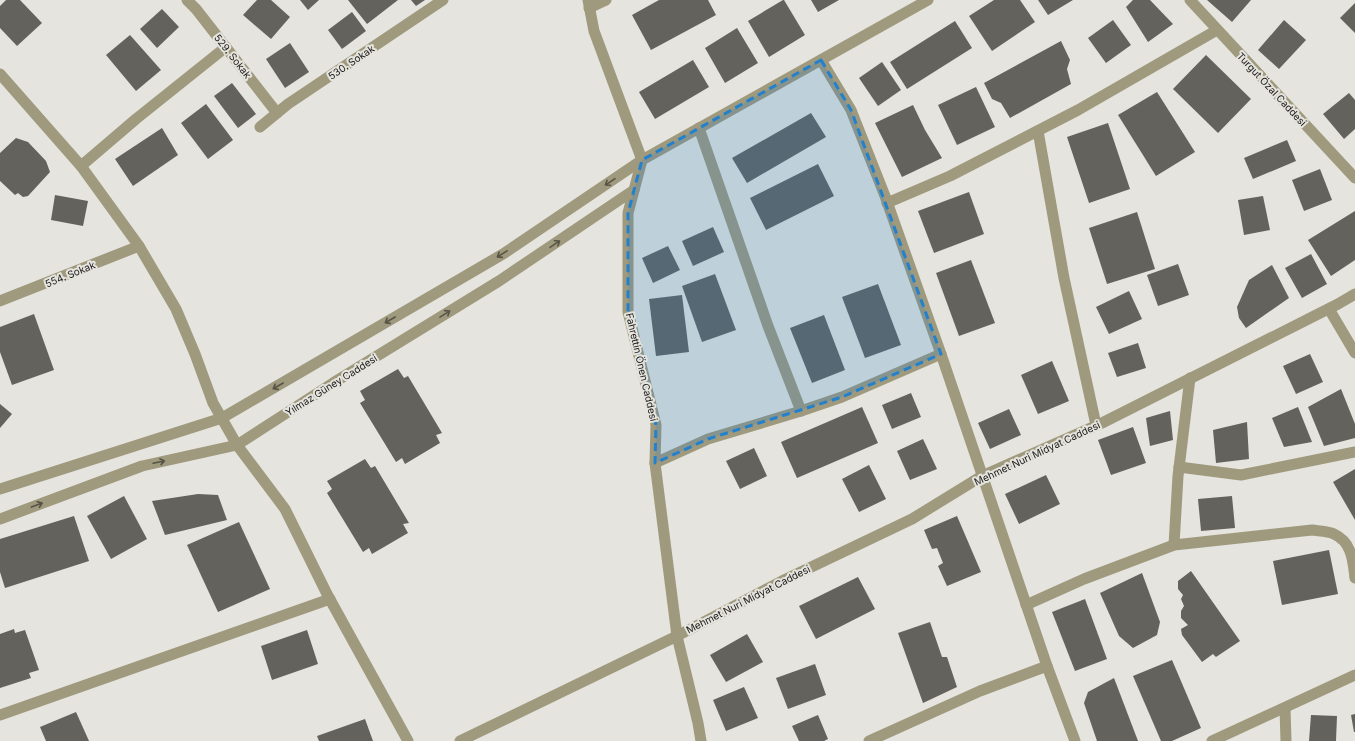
<svg xmlns="http://www.w3.org/2000/svg" width="1355" height="741" font-family="Inter,sans-serif">
<style>
.building{fill:#63625d}
.lines{fill:none;stroke-linecap:round;stroke-linejoin:round}
.minor{stroke:#9f997d;stroke-width:11}
.tertiary{stroke:#9f997d;stroke-width:11}
.oneway{stroke:#575446}
.marked{fill:#2281ce;fill-opacity:0.2;stroke:#2281ce;stroke-width:3;stroke-dasharray:8 5;stroke-linejoin:round}
.labels{text-anchor:middle;stroke-width:4;stroke-linejoin:round;paint-order:stroke}
.street-label{font-size:10px;fill:#1c1b19;stroke:#e5e4de}
</style>
<rect width="100%" height="100%" fill="#e5e4de"/>
<g class="building">
<path d="M6,0H20L42,23L17,46L0,28V6Z"/>
<path d="M257,0H271L290,17L271,39L243,15Z"/>
<path d="M300,0H319L308,10Z"/>
<path d="M348,0H398L367,24Z"/>
<path d="M411,0H425L416,6Z"/>
<path d="M659,0H708L716,15L651,50L632,15Z"/>
<path d="M783,0H784L805,35L769,57L748,21Z"/>
<path d="M811,0H839L818,12Z"/>
<path d="M994,0H1020L1035,22L992,51L969,16Z"/>
<path d="M1038,0H1073L1048,15Z"/>
<path d="M1133,0H1150L1173,24L1148,42L1126,7Z"/>
<path d="M1207,0H1251L1232,22Z"/>
<path d="M1355,3V33L1340,18Z"/>
<path d="M162,9L179,27L157,48L140,29Z"/>
<path d="M352,12L366,31L342,49L328,30Z"/>
<path d="M1113,20L1131,45L1106,63L1088,38Z"/>
<path d="M1284,20L1306,40L1279,69L1258,50Z"/>
<path d="M955,21L972,48L907,89L890,62Z"/>
<path d="M737,28L758,63L725,83L705,48Z"/>
<path d="M130,35L161,70L136,91L106,55Z"/>
<path d="M1061,41L1070,60L1067,69L1071,84L1010,118L1001,103L992,99L984,83Z"/>
<path d="M290,43L309,72L285,88L266,59Z"/>
<path d="M1206,55L1251,99L1218,133L1173,89Z"/>
<path d="M693,60L709,87L655,119L639,92Z"/>
<path d="M882,62L901,90L878,106L859,78Z"/>
<path d="M232,83L256,114L238,128L214,96Z"/>
<path d="M976,87L995,127L957,145L938,105Z"/>
<path d="M1157,92L1195,152L1156,176L1118,115Z"/>
<path d="M1349,93L1355,100V129L1344,139L1323,114Z"/>
<path d="M206,104L233,140L208,159L181,123Z"/>
<path d="M913,105L925,130L942,158L902,177L875,123Z"/>
<path d="M811,113L826,137L747,183L732,158Z"/>
<path d="M1108,123L1130,189L1089,203L1067,137Z"/>
<path d="M162,128L178,155L133,186L115,159Z"/>
<path d="M16,138L28,142L46,161L50,172L28,196L23,197L18,193L15,195L0,181V153Z"/>
<path d="M1287,140L1296,161L1253,179L1244,158Z"/>
<path d="M818,164L834,196L766,230L750,198Z"/>
<path d="M1320,169L1332,200L1304,211L1292,180Z"/>
<path d="M969,192L984,234L934,253L918,211Z"/>
<path d="M55,195L88,201L83,226L51,220Z"/>
<path d="M1263,196L1270,230L1244,235L1238,200Z"/>
<path d="M1355,211V260L1331,276L1308,240Z"/>
<path d="M1137,212L1155,269L1107,284L1089,228Z"/>
<path d="M713,227L724,252L693,266L682,241Z"/>
<path d="M668,246L680,270L653,283L642,258Z"/>
<path d="M1311,254L1327,284L1302,298L1285,268Z"/>
<path d="M971,260L995,323L959,336L936,273Z"/>
<path d="M1178,264L1189,295L1158,306L1147,275Z"/>
<path d="M1272,265L1289,298L1246,328L1239,318L1237,307L1249,280Z"/>
<path d="M715,274L736,330L702,342L682,286Z"/>
<path d="M878,284L901,345L865,358L842,297Z"/>
<path d="M1129,291L1142,319L1109,334L1096,307Z"/>
<path d="M682,295L689,352L656,356L649,299Z"/>
<path d="M34,314L54,370L12,385L0,352V327Z"/>
<path d="M824,315L845,370L812,383L790,328Z"/>
<path d="M1138,343L1146,368L1117,377L1108,353Z"/>
<path d="M1310,354L1323,382L1296,394L1283,366Z"/>
<path d="M1052,361L1069,401L1038,414L1021,375Z"/>
<path d="M398,369L404,378L408,376L442,433L436,435L440,443L405,464L402,458L396,462L360,403L365,400L360,391Z"/>
<path d="M1341,389L1355,424V438L1324,446L1308,407Z"/>
<path d="M911,393L921,417L892,429L882,405Z"/>
<path d="M0,404L12,414L0,428Z"/>
<path d="M862,407L878,443L797,478L781,442Z"/>
<path d="M1298,407L1312,442L1284,447L1272,418Z"/>
<path d="M1009,409L1021,435L990,449L978,423Z"/>
<path d="M1170,411L1173,440L1150,446L1146,418Z"/>
<path d="M1247,422L1249,459L1216,463L1213,430Z"/>
<path d="M1133,427L1146,463L1111,475L1098,440Z"/>
<path d="M923,439L937,469L910,480L897,451Z"/>
<path d="M754,448L767,476L740,489L726,461Z"/>
<path d="M365,459L371,468L375,466L409,523L403,524L408,533L372,554L369,548L363,552L327,493L332,489L327,481Z"/>
<path d="M869,465L886,499L859,512L842,479Z"/>
<path d="M1355,469V520L1333,482Z"/>
<path d="M1046,475L1060,504L1019,524L1005,494Z"/>
<path d="M198,494L218,495L227,520L165,535L152,501Z"/>
<path d="M124,496L147,539L111,559L87,516Z"/>
<path d="M1232,496L1235,528L1201,531L1198,499Z"/>
<path d="M74,516L89,561L5,588L0,572V539Z"/>
<path d="M957,516L981,572L947,586L938,566L943,563L937,548L932,549L924,530Z"/>
<path d="M239,522L270,589L218,612L187,545Z"/>
<path d="M1329,550L1338,594L1282,605L1273,561Z"/>
<path d="M1191,571L1240,641L1216,657L1213,654L1202,662L1182,635L1181,629L1188,625L1181,618V611L1184,606L1181,599L1183,595L1178,589V581Z"/>
<path d="M1142,573L1160,622L1157,635L1133,648L1119,636L1100,593Z"/>
<path d="M858,577L875,609L816,639L799,606Z"/>
<path d="M1085,599L1107,659L1075,671L1052,612Z"/>
<path d="M930,622L942,657H947L957,687L923,703L898,633Z"/>
<path d="M14,629L15,633L25,630L39,670L29,673L31,678L0,688V634Z"/>
<path d="M307,630L318,664L272,680L261,646Z"/>
<path d="M747,634L763,662L726,682L710,655Z"/>
<path d="M1172,660L1201,728L1172,741H1161L1133,676Z"/>
<path d="M815,664L826,695L788,709L776,678Z"/>
<path d="M1114,678L1138,741H1097L1084,703L1088,692Z"/>
<path d="M744,687L758,718L726,731L713,700Z"/>
<path d="M76,712L89,741H46L40,727Z"/>
<path d="M1355,714V732H1354L1351,715Z"/>
<path d="M818,715L828,739L824,741H799L792,726Z"/>
<path d="M1311,715L1337,716L1336,741H1309Z"/>
<path d="M365,719L373,741H319L317,736Z"/>
</g>
<g class="lines">
<g class="minor">
<path d="M187,0L196,9L277,113"/>
<path d="M589,8L606,0"/>
<path d="M226,47L136,119L81,166L139,246L176,309L195,354L213,403L237,445L285,509L327,594L408,741"/>
<path d="M821,60L851,110L885,196L941,354L1047,666L1075,741"/>
<path d="M260,127L288,104L443,0"/>
<path d="M699,128L768,326L801,411"/>
<path d="M1038,131L1064,278L1096,425"/>
<path d="M642,160L928,0"/>
<path d="M887,203L950,176L1078,110L1217,30"/>
<path d="M0,301L139,246"/>
<path d="M1329,309L1355,353"/>
<path d="M655,463L708,439L801,411L842,397L941,354"/>
<path d="M1179,467L1241,475L1355,452"/>
<path d="M1174,545L1178,476L1190,378"/>
<path d="M1026,605L1084,579L1174,545L1312,530C1319,531 1329,531 1334,534C1352,542 1353,561 1355,578"/>
<path d="M1285,708L1286,741"/>
<path d="M0,715L330,599"/>
<path d="M460,741L677,636"/>
<path d="M869,741L980,691L1047,666"/>
<path d="M1212,741L1355,675"/>
</g>
<g class="tertiary">
<path d="M588,0L594,31L642,160L628,213V312L656,425L655,463L677,636L698,723L701,741"/>
<path d="M1190,0L1355,178"/>
<path d="M0,74L81,166"/>
<path d="M0,489L222,418L503,254L642,160"/>
<path d="M0,519L142,466L237,445L333,383L499,281L634,190"/>
<path d="M677,636L782,581L912,519L982,476L1102,423L1338,304L1355,294"/>
</g>
</g>
<defs><path id="oneway-shaft" d="M-6 0H5M1.5-3L5.5 0L1.5 3" fill="none" stroke-width="1.6" stroke-linecap="round" stroke-linejoin="round"/></defs>
<g class="oneway">
<use href="#oneway-shaft" transform="translate(610 182) rotate(146)"/>
<use href="#oneway-shaft" transform="translate(555 244) rotate(-34)"/>
<use href="#oneway-shaft" transform="translate(502 254) rotate(148)"/>
<use href="#oneway-shaft" transform="translate(445 314) rotate(-32)"/>
<use href="#oneway-shaft" transform="translate(390 320) rotate(150)"/>
<use href="#oneway-shaft" transform="translate(278 386) rotate(150)"/>
<use href="#oneway-shaft" transform="translate(159 462) rotate(-12)"/>
<use href="#oneway-shaft" transform="translate(37 505) rotate(-20)"/>
</g>
<path class="marked" d="M821,60L851,110L941,354L842,397L708,439L655,463L656,425L628,312V213L642,160Z"/>
<g class="labels">
<g class="street-label">
<text transform="translate(233 56) rotate(52)" y="4">529. Sokak</text>
<text transform="translate(351 62) rotate(-34)" y="4">530. Sokak</text>
<text transform="translate(1272 89) rotate(47)" y="4">Turgut Özal Caddesi</text>
<text transform="translate(70 274) rotate(-22)" y="4">554. Sokak</text>
<text transform="translate(642 367) rotate(77)" y="4">Fahrettin Önen Caddesi</text>
<text transform="translate(331 385) rotate(-32)" y="4">Yılmaz Güney Caddesi</text>
<text transform="translate(1037 453) rotate(-25)" y="4">Mehmet Nuri Midyat Caddesi</text>
<text transform="translate(748 599) rotate(-27)" y="4">Mehmet Nuri Midyat Caddesi</text>
</g>
</g>
</svg>
